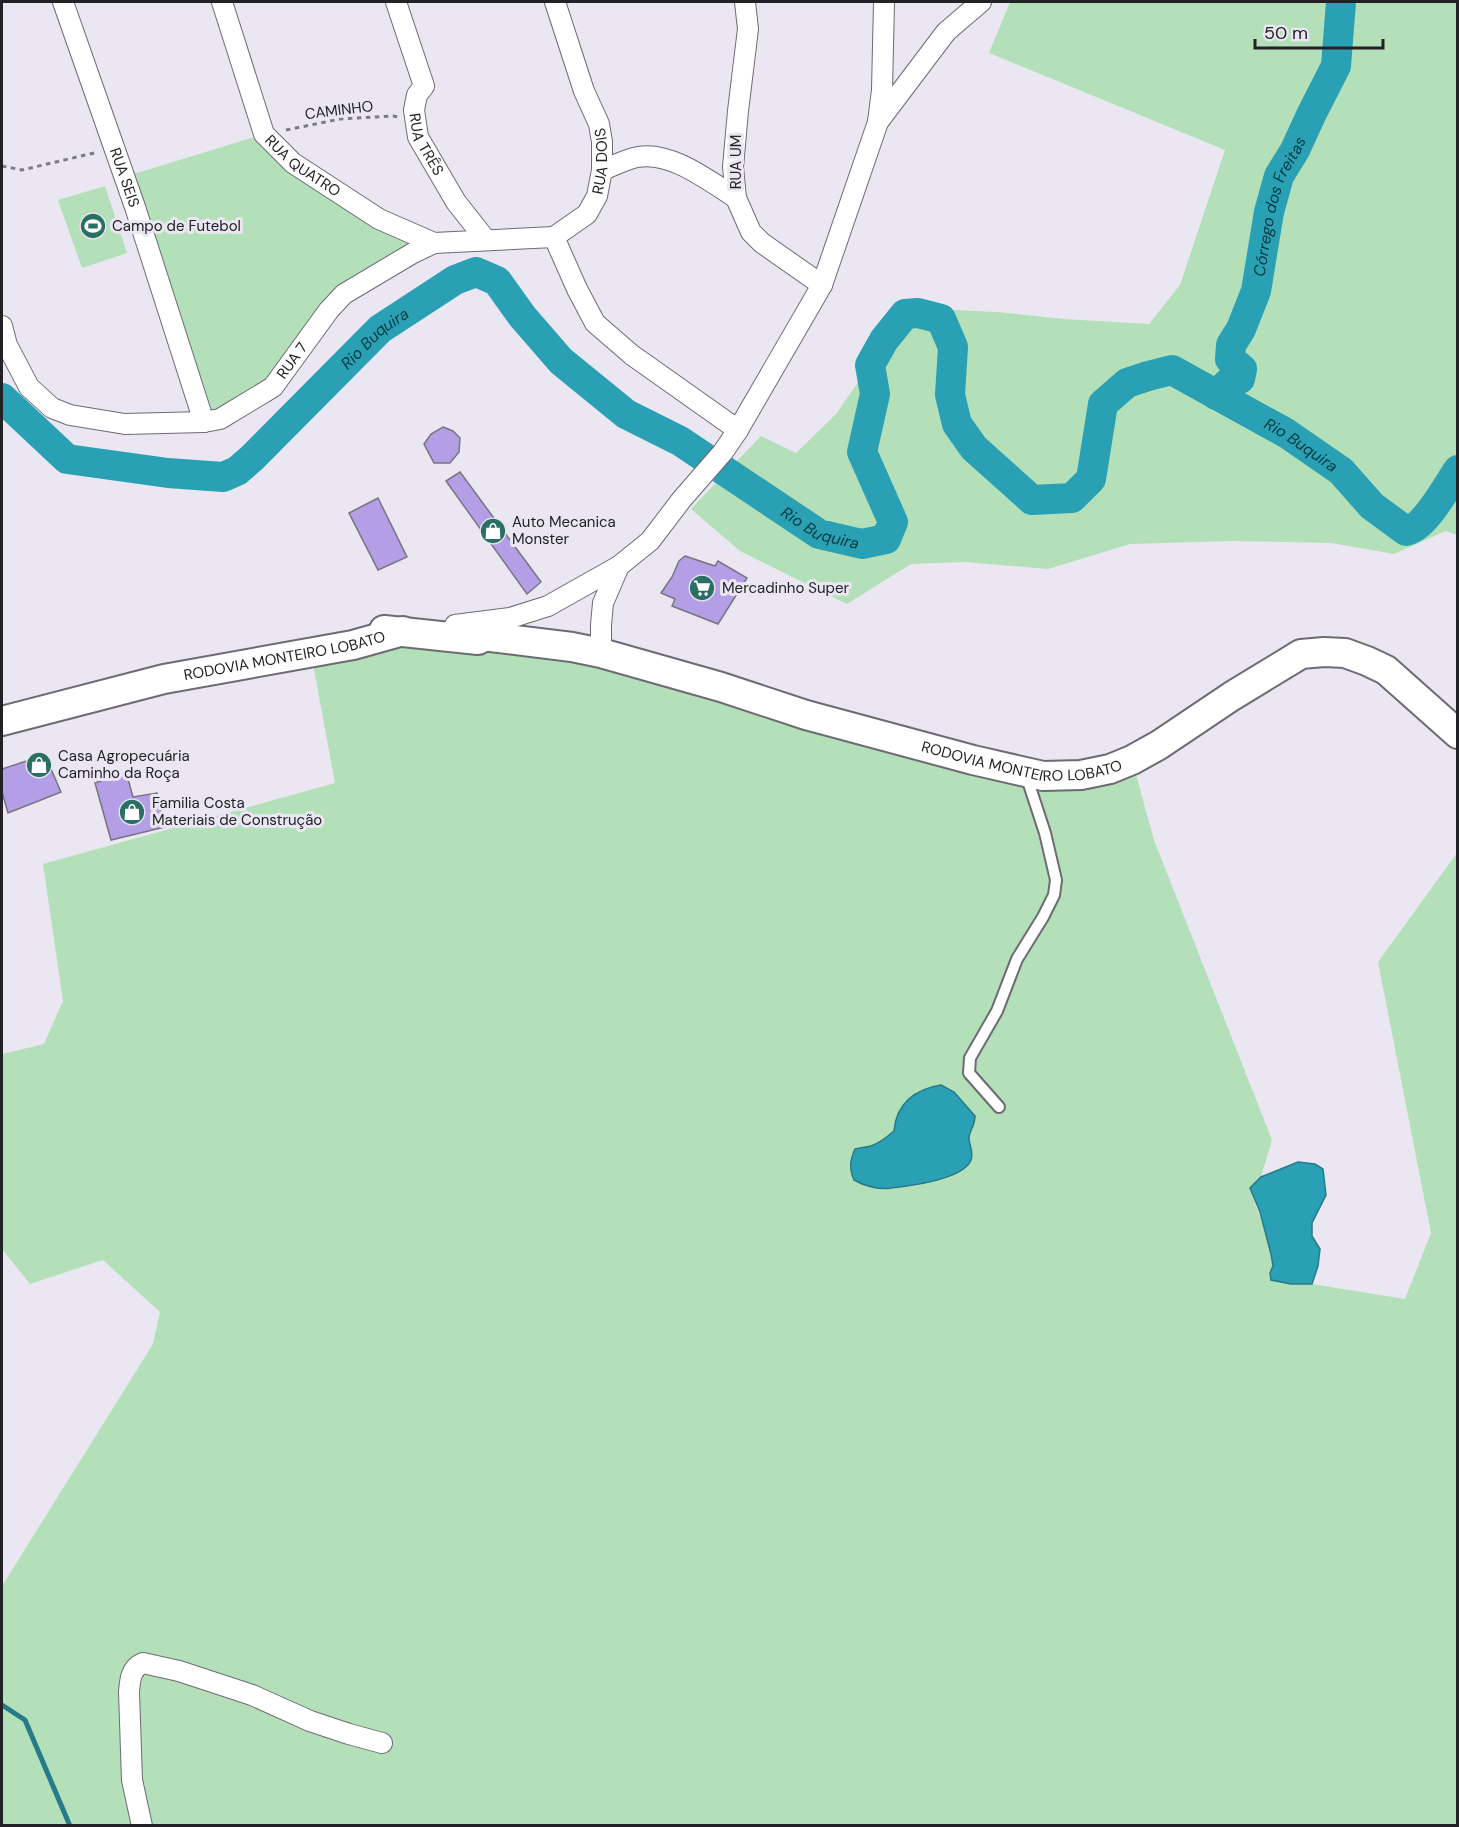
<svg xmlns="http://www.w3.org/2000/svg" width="1459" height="1827" font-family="'DM Sans',sans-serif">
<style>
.green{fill:#b4e0b9}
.water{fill:#29a0b3;stroke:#277a88;stroke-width:1.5}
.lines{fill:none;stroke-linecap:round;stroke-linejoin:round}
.stream{stroke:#277a88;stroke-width:5}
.river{stroke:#29a0b3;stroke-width:30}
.building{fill:#b49ee5;stroke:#77757f;stroke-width:1.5}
.service-casing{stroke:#6d6a74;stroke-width:14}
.minor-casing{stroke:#6d6a74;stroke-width:22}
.secondary-casing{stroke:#6d6a74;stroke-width:32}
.path{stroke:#7d7b83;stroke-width:3;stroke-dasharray:4.5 4.5;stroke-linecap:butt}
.service{stroke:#fff;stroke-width:10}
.minor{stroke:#fff;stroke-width:20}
.secondary{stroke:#fff;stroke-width:28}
.labels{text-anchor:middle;stroke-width:6;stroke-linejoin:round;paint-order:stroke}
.street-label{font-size:15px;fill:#222125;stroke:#eae7f3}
.poi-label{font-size:15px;fill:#222125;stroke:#eae7f3;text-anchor:start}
.water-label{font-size:16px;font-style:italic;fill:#023941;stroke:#eae7f3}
</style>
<rect width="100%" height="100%" fill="#eae7f3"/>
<g class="green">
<path d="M1010,2H1457V535L1446,531L1394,554L1331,543L1232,541L1130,544L1048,569L965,562L911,564L847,604L740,551L691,509L761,436L796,453L836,414L870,365L884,340L918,313L941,319L953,310L998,312L1064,319L1149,324L1180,285L1225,150L989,53Z"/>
<path d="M264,134L425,239L339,289L263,383L209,413L134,174Z"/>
<path d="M105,186L127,253L82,268L58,200Z"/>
<path d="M403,631L542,643L1043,776L1132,760L1154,840L1272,1140L1261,1177L1250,1188C1255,1209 1280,1254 1270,1273L1291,1284H1312L1405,1299L1431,1233L1378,962L1457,853V1825H2V1586L153,1344L160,1312L103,1260L30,1284L2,1249V1054L44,1044L63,1001L43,864L335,783L311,653Z"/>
</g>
<g class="water">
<path d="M941,1085L954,1092L975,1116C975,1127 969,1130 969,1138C969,1145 974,1152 971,1160C963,1180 909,1186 891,1188C879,1190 864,1186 854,1180C849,1169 850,1160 855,1149C861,1147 865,1148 871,1146C880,1143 887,1137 894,1131C896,1104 915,1089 941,1085Z"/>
<path d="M1298,1162L1315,1164L1323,1169L1326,1195L1312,1223V1236L1320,1249L1318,1266L1312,1284H1291L1271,1280L1270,1273L1273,1266L1271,1254L1260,1212L1250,1188L1261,1177Z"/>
</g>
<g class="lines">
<path class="stream" d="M2,1705L25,1720L70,1826"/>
<g class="river">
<path id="s1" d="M1216,395L1230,381L1240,379L1242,369L1230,359L1231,345L1241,329L1256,291L1269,212L1279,176L1295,150L1312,113L1336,66L1341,2"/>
<path id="s2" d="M2,398L67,459L168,473L223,477L237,471L252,458L380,329L455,280L476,272L497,281L522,316L561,361L626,414L680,441L819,534L862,544L886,539L893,522L862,452L875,394L870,365L884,340L905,314L918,313L941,319L953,347L950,395L957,424L974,448L1032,500L1072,498L1091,479L1103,404L1127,383L1148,376L1172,370L1286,433L1341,471L1372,506L1406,531C1425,528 1447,486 1458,470"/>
</g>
</g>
<g class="building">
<path d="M443,427L453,431L460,438L459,452L450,463H434L424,444L431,434Z"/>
<path d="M460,472L541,582L527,594L446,481Z"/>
<path d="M378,498L407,557L378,570L349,513Z"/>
<path d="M685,556L715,566L718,561L747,578L718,624L672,606L675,599L661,593L672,577L679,561Z"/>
<path d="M45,755L61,792L8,813L2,792V769Z"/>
<path d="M126,772L133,797L157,793L165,827L111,840L95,783Z"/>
</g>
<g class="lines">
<g class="service-casing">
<path id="service" d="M999,1107L969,1073L970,1058L997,1011L1017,959L1043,917L1054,895L1056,880L1045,833L1026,775"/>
</g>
<g class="minor-casing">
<g id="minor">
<path id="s3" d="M63,2L135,207L204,422"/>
<path id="s4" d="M222,2L264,134L293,163L379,219L434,243"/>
<path id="s5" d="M396,2L424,86L417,95L414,110L418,137L456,202L486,240"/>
<path d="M745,2L748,29L738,111L733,167L736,198L751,232L762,243L822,285"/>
<path d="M878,122L946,32L981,2"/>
<path d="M602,170C614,166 626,159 638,157C671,151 709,181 736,198"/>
<path d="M554,237L577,289L595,323L632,355L738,430"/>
<path id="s6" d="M554,237L587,214L597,196L602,170V142L599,124L584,91L555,2"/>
<path id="s7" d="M2,326L7,345L29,387L52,408L70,415L125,424L204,422L220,419L273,387L329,310L344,294L413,253L434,243L554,237"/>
<path d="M455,625L510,618L548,606L619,566L650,541L682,499L723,452L738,430L822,285L878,122L882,90L884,2"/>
<path d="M601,653V625L603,603L619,566"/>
<path d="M142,1826L132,1780L129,1692C130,1679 131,1668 143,1663L179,1671L252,1695L310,1721L349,1734L382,1743"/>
</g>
</g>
<g class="secondary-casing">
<g id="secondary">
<path d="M384,630L478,640"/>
<path id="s8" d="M459,637L474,635L572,647L601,653L721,687L806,715L973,760L1043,776L1081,775L1110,769L1132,760L1159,745L1232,696L1301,654L1324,652L1345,653L1367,661L1386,670L1458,734"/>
<path id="s9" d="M2,721L164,679L353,645L403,631"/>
</g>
</g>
<g class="path">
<path d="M286,130L340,119L393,116L398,117"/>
<path d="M2,166L22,170L98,152"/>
</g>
<use href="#service" class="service"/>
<use href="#minor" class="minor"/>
<use href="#secondary" class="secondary"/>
</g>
<defs>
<g id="stadium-disc" transform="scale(1.35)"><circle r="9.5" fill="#2a6f63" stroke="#eae7f3"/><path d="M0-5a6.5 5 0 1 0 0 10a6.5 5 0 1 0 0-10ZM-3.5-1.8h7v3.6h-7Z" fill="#fff"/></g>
<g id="shop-disc" transform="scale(1.35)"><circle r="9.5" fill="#2a6f63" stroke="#eae7f3"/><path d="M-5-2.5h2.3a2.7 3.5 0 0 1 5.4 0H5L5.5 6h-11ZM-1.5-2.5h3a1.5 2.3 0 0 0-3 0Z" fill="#fff"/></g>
<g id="supermarket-disc" transform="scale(1.35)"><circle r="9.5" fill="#2a6f63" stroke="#eae7f3"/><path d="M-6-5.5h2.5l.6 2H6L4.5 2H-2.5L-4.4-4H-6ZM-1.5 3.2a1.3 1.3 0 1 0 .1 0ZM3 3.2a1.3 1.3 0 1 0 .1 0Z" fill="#fff"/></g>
</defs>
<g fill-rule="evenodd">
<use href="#stadium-disc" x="93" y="226"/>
<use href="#shop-disc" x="493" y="531"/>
<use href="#supermarket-disc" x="702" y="588"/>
<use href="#shop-disc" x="39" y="765"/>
<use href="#shop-disc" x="132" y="812"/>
</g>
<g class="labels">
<g class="street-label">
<text transform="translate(339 110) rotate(-7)" y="5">CAMINHO</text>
<text dy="5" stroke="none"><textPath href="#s5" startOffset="152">RUA TRÊS</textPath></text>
<text dy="5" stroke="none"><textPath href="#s6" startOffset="96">RUA DOIS</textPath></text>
<text transform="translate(736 162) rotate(-90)" y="5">RUA UM</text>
<text dy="5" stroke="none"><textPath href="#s4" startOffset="189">RUA QUATRO</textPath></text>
<text dy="5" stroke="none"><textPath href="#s3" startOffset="186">RUA SEIS</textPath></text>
<text dy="5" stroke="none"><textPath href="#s7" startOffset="363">RUA 7</textPath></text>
<text dy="5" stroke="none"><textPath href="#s9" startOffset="290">RODOVIA MONTEIRO LOBATO</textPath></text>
<text dy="5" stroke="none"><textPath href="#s8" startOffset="580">RODOVIA MONTEIRO LOBATO</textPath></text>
</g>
<g class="poi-label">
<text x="112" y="231">Campo de Futebol</text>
<text x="512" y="527">Auto Mecanica<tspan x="512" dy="17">Monster</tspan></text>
<text x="722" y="593">Mercadinho Super</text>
<text x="58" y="761">Casa Agropecuária<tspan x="58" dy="17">Caminho da Roça</tspan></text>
<text x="152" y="808">Familia Costa<tspan x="152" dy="17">Materiais de Construção</tspan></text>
</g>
<g class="water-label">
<text dy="6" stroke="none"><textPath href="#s1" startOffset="218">Córrego dos Freitas</textPath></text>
<text dy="6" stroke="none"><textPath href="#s2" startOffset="453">Rio Buquira</textPath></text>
<text dy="6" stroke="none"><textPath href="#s2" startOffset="1950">Rio Buquira</textPath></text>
<text dy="6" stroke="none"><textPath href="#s2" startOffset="1011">Rio Buquira</textPath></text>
</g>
</g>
<rect width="1459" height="1827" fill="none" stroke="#222125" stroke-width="6"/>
<path d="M1255 39v9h128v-9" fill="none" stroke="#222125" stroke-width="3"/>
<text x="1264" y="39" font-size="18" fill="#222125" stroke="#eae7f3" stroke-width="4.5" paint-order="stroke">50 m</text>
</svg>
